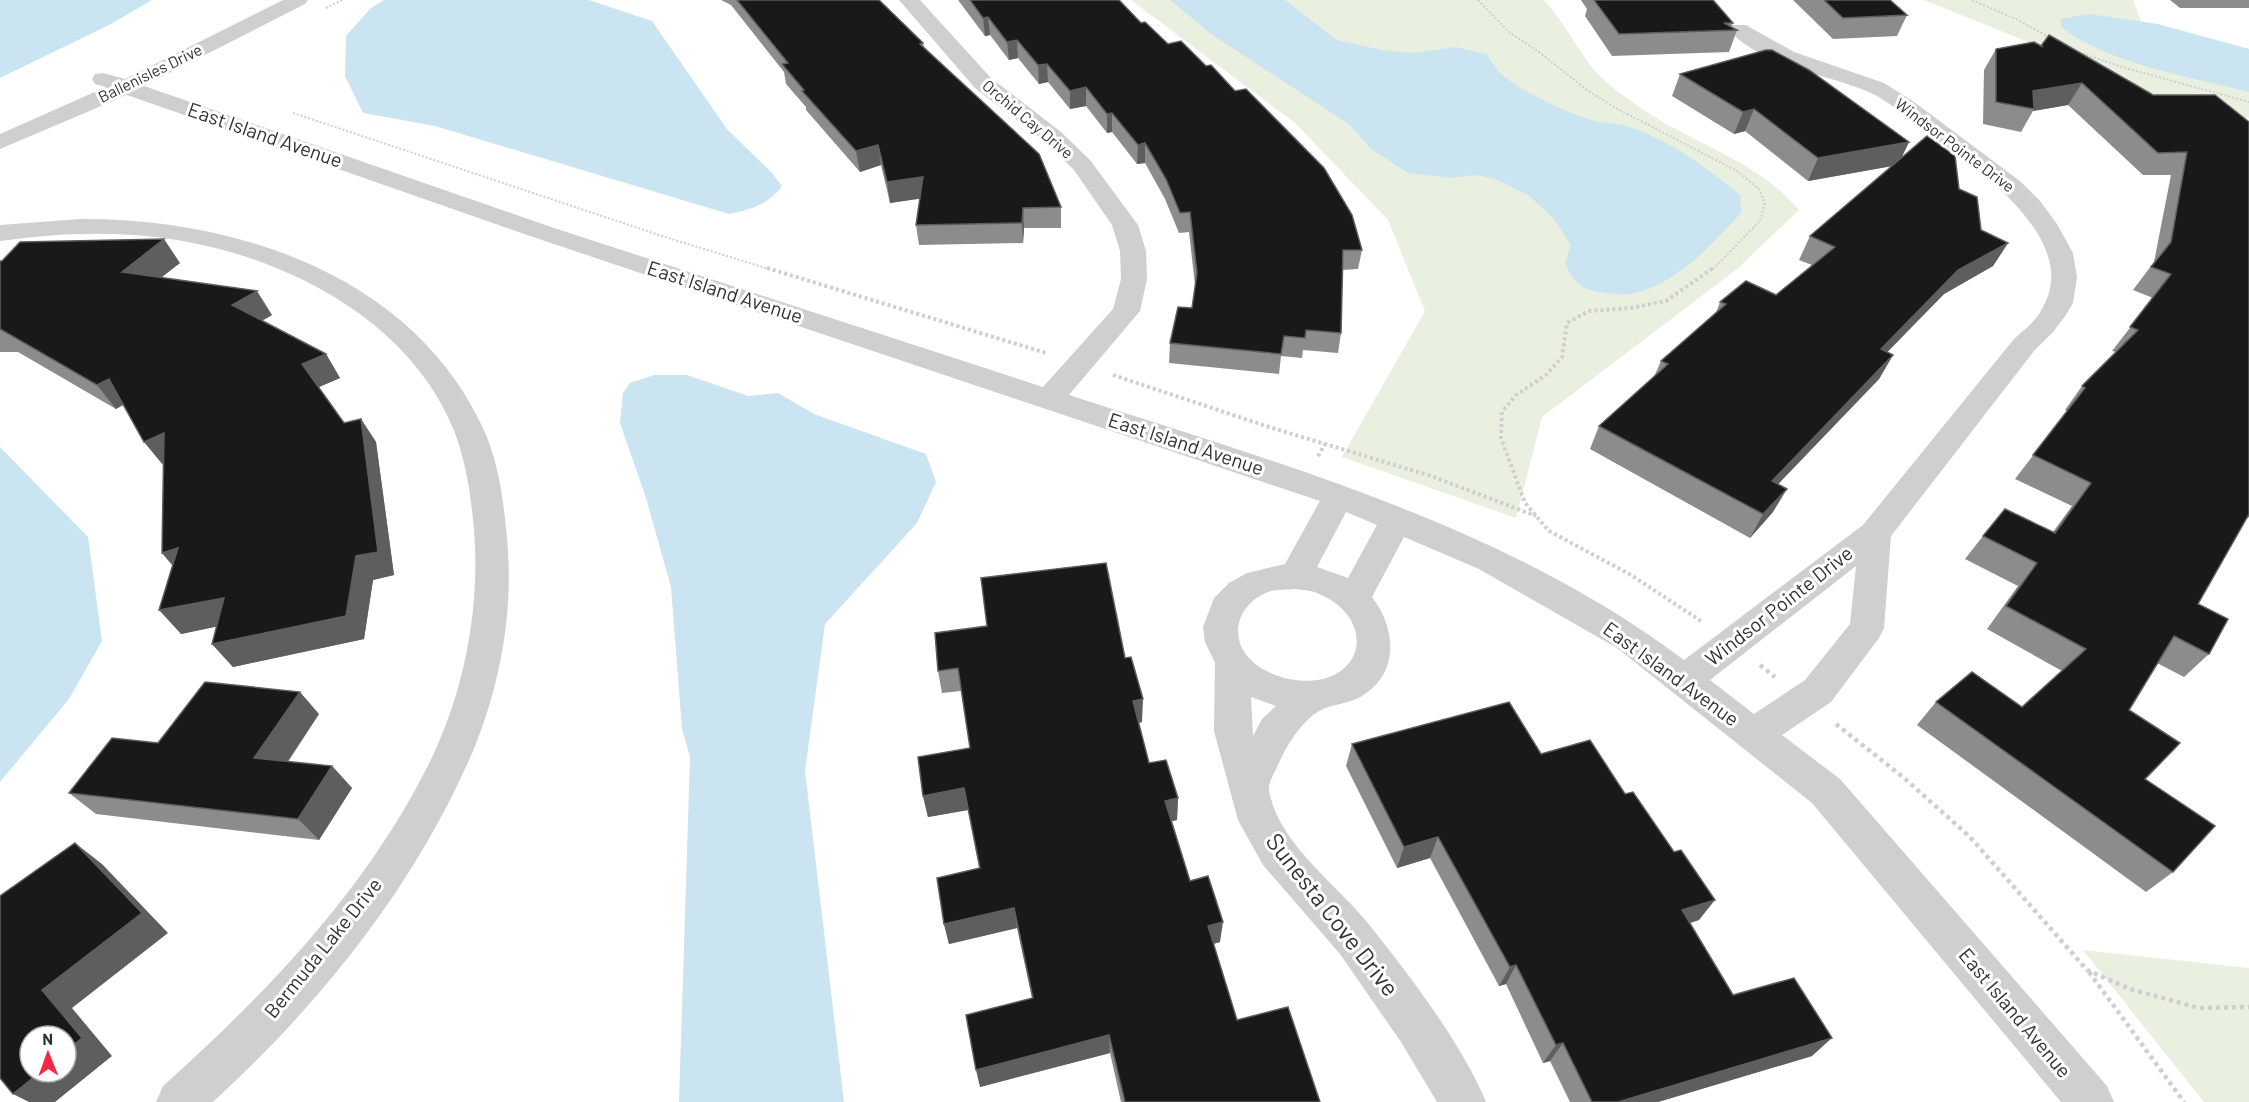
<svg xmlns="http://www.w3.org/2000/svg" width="2249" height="1102" font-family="Barlow,sans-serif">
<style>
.green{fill:#e9f0e0}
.water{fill:#cbe4f1}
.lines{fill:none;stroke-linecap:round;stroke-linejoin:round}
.path-far2{stroke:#cfcfcf;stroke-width:2;stroke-dasharray:2 2;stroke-linecap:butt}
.path-far1{stroke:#cfcfcf;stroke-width:4;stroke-dasharray:3 3;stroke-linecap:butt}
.path{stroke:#cfcfcf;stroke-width:4.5;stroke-dasharray:4 4;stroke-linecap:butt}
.minor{fill:#cfcfcf;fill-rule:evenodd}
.wall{fill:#8c8c8c}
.shaded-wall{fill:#5e5e5e}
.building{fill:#191919;stroke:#5e5e5e;stroke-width:1.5}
.labels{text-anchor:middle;stroke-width:6;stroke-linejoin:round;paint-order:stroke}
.far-street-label{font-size:16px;fill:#323232;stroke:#fff}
.street-label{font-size:20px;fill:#323232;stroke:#fff}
.near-street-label{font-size:24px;fill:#323232;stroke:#fff}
</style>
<rect width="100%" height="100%" fill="#fff"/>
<g class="green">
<path d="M1131,0H1544C1565,23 1576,48 1595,71C1606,84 1631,101 1645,111C1696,145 1758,161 1799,210L1737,269L1542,417L1516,518L1342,457L1425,311L1388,220L1295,123Z"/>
<path d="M1924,0H2133L2143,26L2249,88V118L2174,105L2058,54Z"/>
<path d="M2083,950L2249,968V1102H2204Z"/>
</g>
<g class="water">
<path d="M0,0H152L109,25L0,78Z"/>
<path d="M384,0H589L652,21L727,129L772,173L782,186C768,205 751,209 729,214L435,126L363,113L345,76L346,36L371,8Z"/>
<path d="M1170,0H1285L1337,40L1382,50L1415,53L1455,47L1487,54C1490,59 1493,65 1497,69C1513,89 1570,114 1594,121C1604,123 1616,123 1626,126C1668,139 1707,167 1740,195L1741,213C1711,246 1676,285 1630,294C1623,296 1613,293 1606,293C1583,290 1574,285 1565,263L1571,245L1553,218L1528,195L1495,179L1477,175L1450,178L1408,173L1371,149L1350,125L1211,34Z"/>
<path d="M2089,14L2158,24L2249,49V92C2190,77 2109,64 2061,27V19Z"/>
<path d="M654,375H687L748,396L778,393L814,414L926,454L936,482L917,523L825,624L805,771L844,1102H679L690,757L682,729L671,587L646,498L620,423L623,393L630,383Z"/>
<path d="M0,447L88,537L102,641L69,699L0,782Z"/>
</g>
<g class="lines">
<g class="path-far2">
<path d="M1478,0L1509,32L1539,52L1587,90L1614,107L1737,171L1759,189L1765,204L1760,221L1712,270"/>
<path d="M1972,0L2018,20L2052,39"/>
<path d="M326,8L342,0"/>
<path d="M2075,51L2122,67L2249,102"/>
<path d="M293,113L662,236L772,270"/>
</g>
<g class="path-far1">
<path d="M767,268L1046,353"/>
<path d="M1113,375L1269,427L1431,476L1536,516"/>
<path d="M1318,456L1325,444"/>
<path d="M1701,621L1631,575L1549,531L1525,503L1501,438L1502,412L1516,395L1546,375L1562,357L1567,323L1589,311L1631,308L1666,301L1713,268"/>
</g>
<g class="path">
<path d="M1760,665L1775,677"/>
<path d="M1836,724L1904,778L1970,837L2087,970L2130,989L2199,1008L2249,1007"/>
<path d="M2089,972L2184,1102"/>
</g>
<g class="minor">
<path d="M283,0H308L305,4L144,86L551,227L1043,387L1113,309L1121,279L1120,251L1112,225L1074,170L1045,142L975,88L899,0H920L991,78L1061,132L1090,160L1138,225L1146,251L1147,279L1140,311L1069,395C1278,463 1507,526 1684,660L1863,525L2014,339C2024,330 2036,321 2042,309C2082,242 1982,172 1936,139C1914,124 1893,103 1869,92C1832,76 1753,63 1729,29L1732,25H1746L1794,52L1884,83L1914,102L2020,181L2040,201L2057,224L2073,253L2077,277L2073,303L2066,315L2053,332L2034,351L1891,536L1884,628L1879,638L1831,702L1782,735L1840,779L2107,1086L2114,1102H2061L1812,803L1617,648L1479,569L1404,537L1372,597C1396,628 1400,673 1362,696C1349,704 1331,704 1319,711C1300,723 1287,745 1278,765C1275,772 1268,782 1269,790C1277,843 1339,886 1371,927C1410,976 1462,1044 1486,1102H1437L1401,1042L1340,954L1263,865L1238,820L1214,731L1215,663L1205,642L1203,627L1214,598L1229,583L1247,573L1285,564L1320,501L533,237L127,95L0,149V134L106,87L95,84L92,79L95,74L103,73L125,79ZM1346,512L1377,525L1348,578L1317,567ZM1856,566L1850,624L1805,680L1754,714L1710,680ZM1295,589C1302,590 1310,590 1317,593C1383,620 1362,693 1289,679C1275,676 1259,669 1249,658C1228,635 1239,603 1268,592C1276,589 1286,590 1295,589ZM1251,697L1276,706L1262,719L1253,736Z"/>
<path d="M80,219C236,218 411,275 482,426C497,457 503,495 506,529C515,604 502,681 473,751C415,886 321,1003 213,1102H156L163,1086C270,990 373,883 435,751C466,683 480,604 474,530C471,496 466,460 453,428C406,314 272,250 155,237C103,231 52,234 0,241V225Z"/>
</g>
</g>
<g class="wall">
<path d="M721,0H879L923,43L924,47L1061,207V228H1024L1023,243L919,245L916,225L920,198L890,203L881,165L860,172L806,110V107L786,84L784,72L731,5Z"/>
<path d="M958,0H1119L1362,250L1358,269L1342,270L1341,333L1338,353L1303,350L1302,358L1281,356L1279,374L1169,363L1170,343L1192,308L1195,285L1189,232L1179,233L1165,199L1145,163L1137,164L1112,132L1107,133L1086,106L1070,109L1048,82L1039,84L1018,58L1009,60L990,35L985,36Z"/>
<path d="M1581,0H1713L1733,23L1731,27L1737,30L1729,52L1612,56L1585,16L1587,9Z"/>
<path d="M1793,0H1890L1907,15L1897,36L1833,39Z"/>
<path d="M2170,0H2249V8H2180Z"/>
<path d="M2041,46L2153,95L2249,122V517L2245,520L2198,604L2209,654L2184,677L2157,663L2129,710L2145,779L2173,872L2146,892L1917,725L1936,702L2022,707L2062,671L1987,629L2018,586L1965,559L1983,536L2053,532L2072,506L2015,479L2067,411L2065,410L2082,386L2116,352L2112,351L2153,298L2133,290L2154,262L2171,175H2143L2068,105L2033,111L2021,132L1983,124L1984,70L1996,49Z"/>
<path d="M1680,74L1909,142L1901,158L1959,189L1981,230L2008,243L1993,266L1944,294L1887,352L1893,355L1879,379L1778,484L1773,512L1750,538L1590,449L1599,426L1654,377L1661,361L1716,313L1720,302L1776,295L1812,265L1799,260L1810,236L1892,166L1808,181L1745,131L1734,134L1672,96Z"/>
<path d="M0,261L180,263L161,277L272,315L262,321L326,354L340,378L318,387L344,423L361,419L376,442L394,575L373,580L364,639L233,667L212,644L217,626L181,634L172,565L162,553L164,465L123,405L116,409L18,352H0Z"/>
<path d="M935,633L1125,658L1142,722L1138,723L1149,763L1178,798L1177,820L1172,821L1190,881L1220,942L1213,944L1237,1020L1320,1102H1121L1110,1053L980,1087L1032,998L1017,928L949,944L944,924L979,868L968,810L928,817L923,796L970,748L961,691L942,693L938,671Z"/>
<path d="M319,714L288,762L332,766L352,788L319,840L96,814L69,793L158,743Z"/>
<path d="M1352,744L1541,754L1699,920L1690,923L1733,995L1812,1056L1658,1102H1570L1550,1061L1543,1063L1506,984L1499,986L1430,858L1397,868L1346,766Z"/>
</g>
<g class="shaded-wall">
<path d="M988,17L990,35L985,36L983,18Z"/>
<path d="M1017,40L1018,58L1009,60L1007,42Z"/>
<path d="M1047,64L1048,82L1039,84L1038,65Z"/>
<path d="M2082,83L2068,105L2033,111L2034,109L2033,91Z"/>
<path d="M1086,87V106L1070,109V91Z"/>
<path d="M1754,109L1745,131L1734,134L1743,112Z"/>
<path d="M1112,113V132L1107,133V114Z"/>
<path d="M1909,142L1898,165L1808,181L1818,158Z"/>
<path d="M1145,143V163L1137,164L1138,145Z"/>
<path d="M878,145L881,165L860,172L856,151Z"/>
<path d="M923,177L925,198L890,203L887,182Z"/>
<path d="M1023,208L1024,228L1023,243L1022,223Z"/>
<path d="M164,239L180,263L139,295L122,272Z"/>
<path d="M2008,243L1993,266L1944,294L1867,373L1881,349L1958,270Z"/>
<path d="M257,291L272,315L247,329L232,305Z"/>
<path d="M326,354L340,378L317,388L302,364Z"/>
<path d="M1893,355L1879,379L1759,504L1772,481Z"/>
<path d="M109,379L128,402L116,409L97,385Z"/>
<path d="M361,419L376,442L394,575L373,580L364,639L233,667L212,644Z"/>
<path d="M164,433L183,457L163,465L144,442Z"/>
<path d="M1787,489L1773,512L1750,538L1763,514Z"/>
<path d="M178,548L182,576L162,553Z"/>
<path d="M224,598L244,621L181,634L159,610Z"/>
<path d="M300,692L319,714L275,780L254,758Z"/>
<path d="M1143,699L1142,722L1133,724V701Z"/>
<path d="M332,766L352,788L319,840L298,819Z"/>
<path d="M964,788L968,810L928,817L923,796Z"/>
<path d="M1178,798L1177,820L1164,823L1165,801Z"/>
<path d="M1438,837L1430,858L1397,868L1404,847Z"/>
<path d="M75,843L102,864L168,933L72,1008L112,1056L55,1102H29L13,1094L40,1072H66V1051L42,990Z"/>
<path d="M1715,900L1699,920L1667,930L1682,910Z"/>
<path d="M1014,908L1017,928L949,944L944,924Z"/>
<path d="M1223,922L1220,942L1206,946L1208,926Z"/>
<path d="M1516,965L1506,984L1499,986L1510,967Z"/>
<path d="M1109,1035L1110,1053L980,1087L976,1070Z"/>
<path d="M1832,1038L1812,1056L1658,1102H1618Z"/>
<path d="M1563,1043L1550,1061L1543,1063L1556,1045Z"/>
</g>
<g class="building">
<path d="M737,0H879L923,43L920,44L1039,154L1061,207L1023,208L1022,223L916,225L923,177L887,182L878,145L856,151L802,91L804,90L782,64L788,63Z"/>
<path d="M970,0H1119L1141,23L1145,22L1168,44L1181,41L1206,66L1211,65L1235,91L1246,89L1324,168L1352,215L1362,250H1343L1341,333L1306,330L1305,338L1284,336L1281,354L1170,343L1178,307L1192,308L1197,273L1190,212L1180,213L1166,179L1145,143L1138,145L1112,113L1107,114L1086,87L1070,91L1047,64L1038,65L1017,40L1007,42L988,17L983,18Z"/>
<path d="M1594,0H1713L1733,23H1724L1737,30L1619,34Z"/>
<path d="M1824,0H1890L1907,15L1843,18Z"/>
<path d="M2049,35L2153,95H2215L2249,122V514L2198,604L2228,619L2209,654L2174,636L2129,710L2180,743L2145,779L2215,826L2173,872L1936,702L1972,672L2022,707L2086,649L2006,606L2037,563L1983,536L2005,509L2055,533L2091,483L2033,455L2085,388L2082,386L2138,330L2130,327L2171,274L2151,267L2171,242L2187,152L2158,153L2082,83L2033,91L2034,109L1996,102V49L2034,42L2043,47L2041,46Z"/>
<path d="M1766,50H1772L1809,70L1909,142L1818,158L1754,109L1743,112L1680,74Z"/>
<path d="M1927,136L1955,156L1959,189L1977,197L1981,230L2008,243L1958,270L1881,349L1893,355L1772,481L1787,489L1763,514L1599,426L1668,364L1661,361L1726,304L1720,302L1746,281L1776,295L1835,247L1810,236Z"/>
<path d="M164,239L122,272L257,291L232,305L326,354L302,364L344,423L361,419L378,552L356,556L346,616L212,644L224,598L159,610L178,548L162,553L164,433L144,442L109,379L97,385L0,329V261H2L20,242Z"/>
<path d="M1106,563L1125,658L1131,657L1143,699L1133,701L1149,763L1166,760L1178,798L1165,801L1190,881L1208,876L1223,922L1208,926L1237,1020L1288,1007L1320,1102H1125L1109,1035L976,1070L966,1015L1033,998L1014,908L944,924L937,878L980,868L964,788L923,796L918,757L970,748L958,668L938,671L935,633L987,626L981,578Z"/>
<path d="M205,682L300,692L254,758L332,766L298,819L69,793L112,738L158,743Z"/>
<path d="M1509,702L1541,754L1590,740L1625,794L1633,792L1674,852L1681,850L1715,900L1682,910L1733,995L1794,978L1832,1038L1618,1102H1592L1563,1043L1556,1045L1516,965L1510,967L1438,837L1404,847L1352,744Z"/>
<path d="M75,843L142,913L42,990L82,1038L66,1051V1036H30V1072H40L13,1094L0,1078V896Z"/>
</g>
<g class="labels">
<g class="far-street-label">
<text transform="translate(150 73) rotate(-26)" y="6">Ballenisles Drive</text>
<text transform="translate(1028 119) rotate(40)" y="6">Orchid Cay Drive</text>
<text transform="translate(1955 145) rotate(37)" y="6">Windsor Pointe Drive</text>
</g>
<g class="street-label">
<text transform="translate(265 135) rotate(19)" y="7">East Island Avenue</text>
<text transform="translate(725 292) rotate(18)" y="7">East Island Avenue</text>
<text transform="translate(1186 444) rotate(18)" y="7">East Island Avenue</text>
<text transform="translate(1779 606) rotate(-38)" y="7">Windsor Pointe Drive</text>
<text transform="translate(1671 674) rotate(36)" y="7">East Island Avenue</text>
<text transform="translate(323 948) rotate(-51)" y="7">Bermuda Lake Drive</text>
<text transform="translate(2015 1013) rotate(50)" y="7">East Island Avenue</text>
</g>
<g class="near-street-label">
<text transform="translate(1332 915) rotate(52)" y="8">Sunesta Cove Drive</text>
</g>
</g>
<g transform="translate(48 1054) rotate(359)"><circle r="28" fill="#ffffff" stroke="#adadad" stroke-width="1.5"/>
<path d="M0-4.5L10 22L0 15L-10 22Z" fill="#f72742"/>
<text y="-9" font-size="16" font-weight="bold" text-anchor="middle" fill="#323232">N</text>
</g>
</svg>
